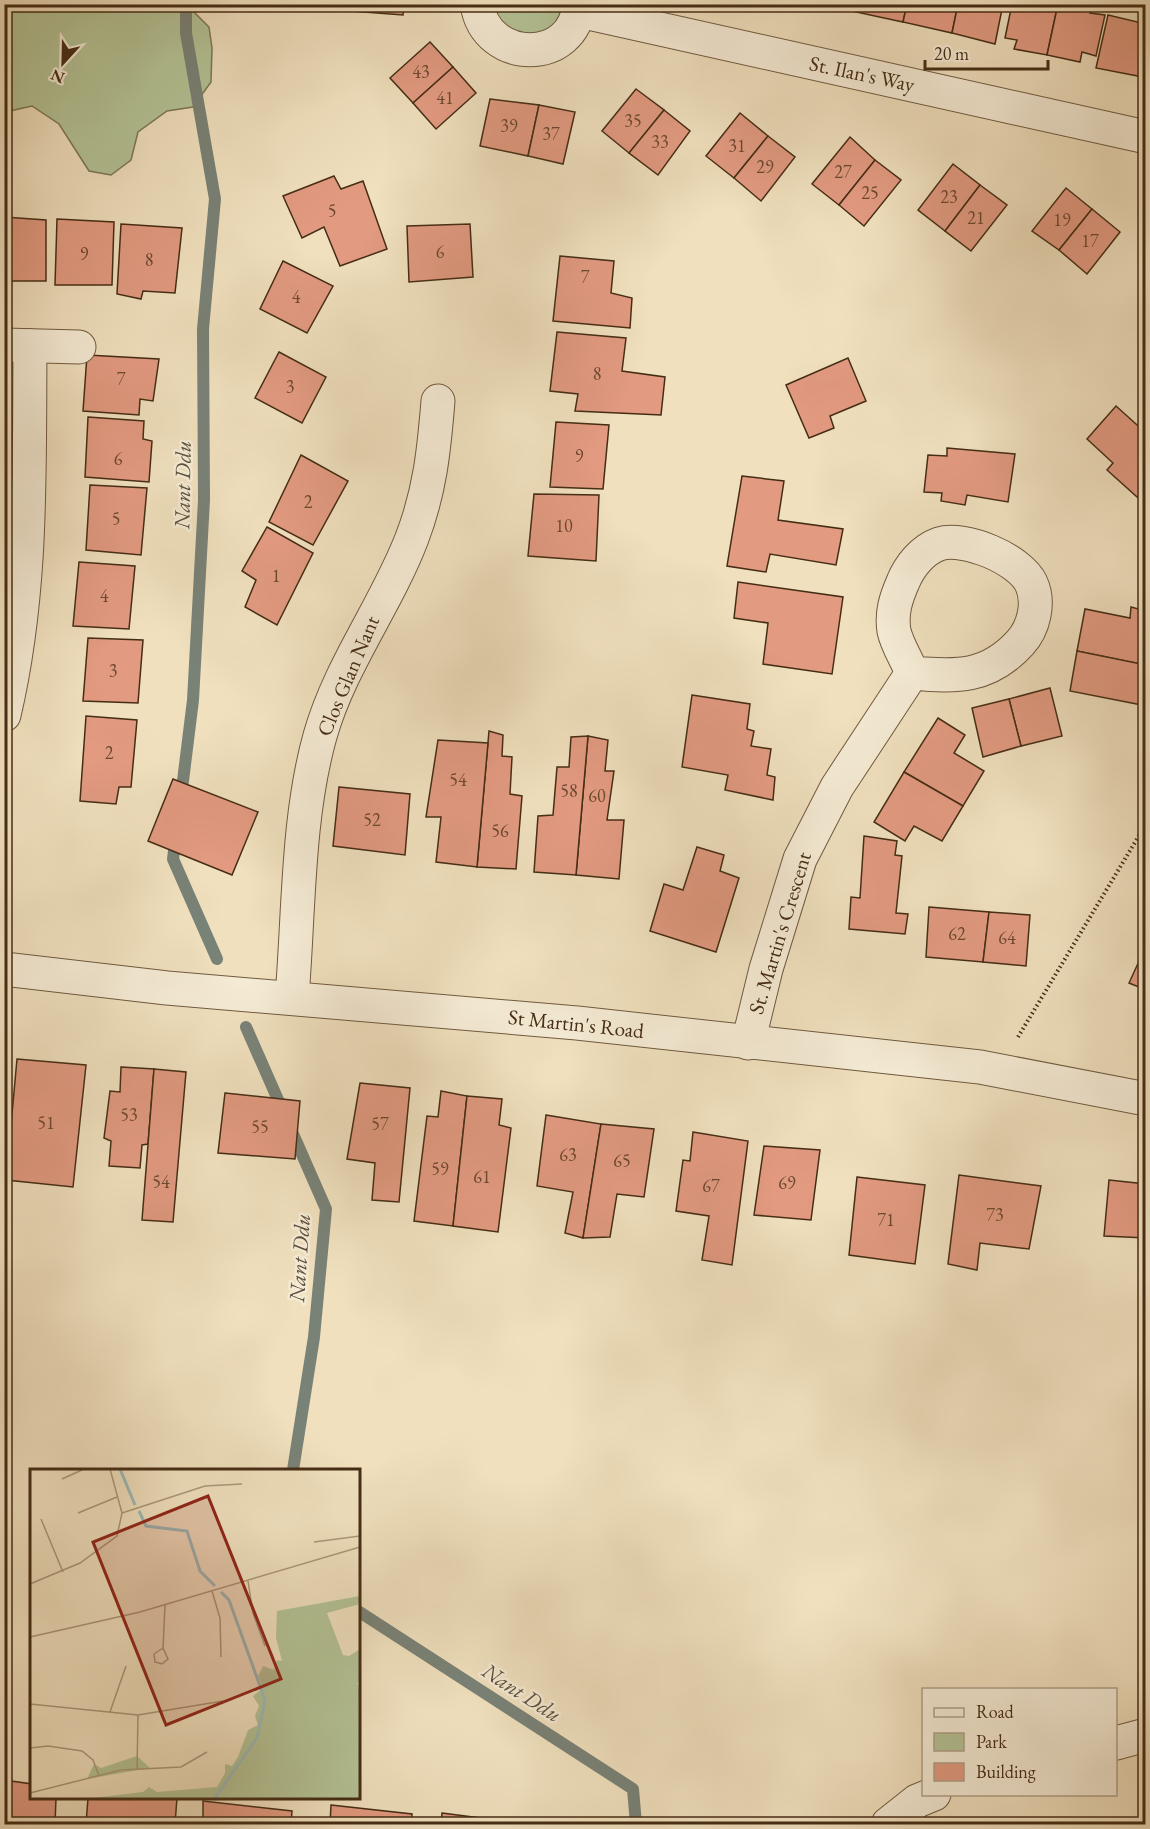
<svg xmlns="http://www.w3.org/2000/svg" width="1150" height="1829" font-family="'EB Garamond',serif">
<style>
.green{fill:#b4c396;stroke:#7c7856;stroke-width:1.5}
.lines{fill:none;stroke-linecap:round;stroke-linejoin:round}
.stream{stroke:#798277;stroke-width:12}
.building{fill:#e29a81;stroke:#452d15;stroke-width:1.5}
.minor-casing{stroke:#705a3f;stroke-width:35}
.path{stroke:#452d15;stroke-width:4;stroke-dasharray:1.5 3;stroke-linecap:butt}
.minor{stroke:#f5ebd5;stroke-width:33}
.labels{text-anchor:middle;stroke-width:5;stroke-linejoin:round;paint-order:stroke}
.number-label{font-size:18px;fill:#6c4830}
.street-label{font-size:21px;fill:#452d15;stroke:#f5ebd5}
.water-label{font-size:22px;font-style:italic;fill:#5b503e;stroke:#f5ebd5}
.inset-river{fill:none;stroke:#9cbbb8;stroke-width:3}
.inset-road{fill:none;stroke:#ac987a;stroke-width:1.5}
.view{fill:#8f2418;fill-opacity:0.15;stroke:#8f2418;stroke-width:3}
.inset-edge{fill:none;stroke:#452d15;stroke-width:3}
</style>
<rect width="100%" height="100%" fill="#f0e0be"/>
<filter id="stains"><feTurbulence type="fractalNoise" baseFrequency=".00333" numOctaves="4"/><feColorMatrix values="0 0 0 0 .2 0 0 0 0 .09 0 0 0 0 .02 0 0 0 .5 -.17"/></filter>
<radialGradient id="worn" r=".72"><stop offset=".6" stop-color="#630" stop-opacity="0"/><stop offset="1" stop-color="#630" stop-opacity=".3"/></radialGradient>
<g class="green">
<path d="M4,5H192L194,12L209,27L212,48L211,82L193,107L167,111L138,132L131,160L111,175L89,171L59,124L32,106L5,112Z"/>
<path d="M477,5H579L535,50Z"/>
</g>
<g class="lines">
<g class="stream">
<path d="M181,797L193,700L204,500L203,329L215,199L186,33V4"/>
<path d="M176,835L173,859L217,959"/>
<path d="M246,1027L326,1209L314,1337L293,1470"/>
<path d="M358,1611L633,1789L636,1824"/>
</g>
</g>
<g class="building">
<path d="M351,4H404L403,15L351,11Z"/>
<path d="M829,4H857L856,12Z"/>
<path d="M857,4H907L903,22L856,12Z"/>
<path d="M907,4H958L952,33L903,22Z"/>
<path d="M958,4H1003L995,44L952,33Z"/>
<path d="M1012,4H1058L1047,55L1014,49L1017,40L1005,38Z"/>
<path d="M1058,4H1092L1090,13L1105,15L1096,56L1082,52L1080,62L1047,55Z"/>
<path d="M1108,15L1146,24L1143,77L1096,68Z"/>
<path d="M430,42L453,67L413,103L390,78Z"/>
<path d="M453,67L476,93L436,129L413,103Z"/>
<path d="M636,89L664,110L629,153L602,131Z"/>
<path d="M490,99L539,105L528,156L480,146Z"/>
<path d="M539,105L575,112L563,164L528,156Z"/>
<path d="M664,110L690,131L658,175L629,153Z"/>
<path d="M740,113L768,136L734,178L706,156Z"/>
<path d="M768,136L795,157L761,201L734,178Z"/>
<path d="M850,137L875,160L839,205L812,184Z"/>
<path d="M875,160L901,180L864,226L839,205Z"/>
<path d="M953,164L980,185L945,231L918,210Z"/>
<path d="M334,176L341,189L363,181L387,249L340,266L324,227L302,238L283,196Z"/>
<path d="M980,185L1007,205L971,251L945,231Z"/>
<path d="M1066,188L1092,209L1059,250L1032,231Z"/>
<path d="M1092,209L1120,232L1087,274L1059,250Z"/>
<path d="M4,217L46,220V281H12L10,288H4Z"/>
<path d="M57,219L114,222L112,285H55Z"/>
<path d="M121,224L182,228L175,293L143,291L141,299L117,294Z"/>
<path d="M470,224L473,277L409,282L407,226Z"/>
<path d="M560,256L614,261L611,293L632,298L630,328L553,321Z"/>
<path d="M283,261L333,286L307,333L260,309Z"/>
<path d="M557,332L626,338L622,371L665,377L661,415L575,411L578,394L550,391Z"/>
<path d="M279,352L326,377L302,423L255,398Z"/>
<path d="M87,355L159,359L153,401L140,399L139,415L83,411Z"/>
<path d="M848,358L866,401L830,416L834,428L809,438L786,385Z"/>
<path d="M1116,406L1146,433V505L1107,470L1113,463L1087,439Z"/>
<path d="M88,417L144,421L143,439L152,441L149,482L85,477Z"/>
<path d="M556,422L609,425L603,489L550,487Z"/>
<path d="M947,448L1015,454L1008,502L967,495L965,505L941,501L942,493L924,492L928,455L947,456Z"/>
<path d="M301,455L348,481L313,545L269,522Z"/>
<path d="M742,476L784,481L778,520L843,529L836,565L770,554L766,572L727,566Z"/>
<path d="M90,485L147,488L141,555L86,550Z"/>
<path d="M534,494L599,495L596,561L528,556Z"/>
<path d="M267,527L313,553L277,625L245,607L256,580L242,571Z"/>
<path d="M79,562L135,566L129,629L73,626Z"/>
<path d="M738,582L843,597L832,674L763,664L768,623L734,618Z"/>
<path d="M1131,607L1146,611V665L1077,651L1085,609L1130,618Z"/>
<path d="M88,638L143,640L138,703L83,701Z"/>
<path d="M1077,651L1146,665L1142,705L1070,691Z"/>
<path d="M1050,688L1062,736L1021,746L1009,699Z"/>
<path d="M692,695L750,704L747,729L754,731L751,746L771,749L767,775L775,777L773,800L725,790L728,775L682,767Z"/>
<path d="M1009,699L1021,746L983,757L972,708Z"/>
<path d="M86,716L137,720L131,787H119L116,804L80,801Z"/>
<path d="M938,718L965,735L954,753L984,771L963,806L904,772Z"/>
<path d="M489,731L503,735L502,756L512,757L510,794L522,796L516,869L477,867Z"/>
<path d="M588,736L608,740L605,771H614L607,820H624L619,879L576,875Z"/>
<path d="M588,736L576,875L534,872L538,816L553,815L557,767H569L571,737Z"/>
<path d="M438,740L488,743L477,867L436,862L441,817H426Z"/>
<path d="M904,772L963,806L942,841L914,826L905,841L874,822Z"/>
<path d="M173,779L258,812L232,875L148,841Z"/>
<path d="M339,787L410,794L405,855L333,846Z"/>
<path d="M864,836L897,841L895,855L902,856L896,913L908,914L905,934L849,929L851,897L860,898Z"/>
<path d="M697,847L724,855L720,871L739,878L716,952L650,931L664,884L683,890Z"/>
<path d="M929,907L989,912L983,962L926,957Z"/>
<path d="M989,912L1030,915L1026,966L983,962Z"/>
<path d="M1146,946V990L1129,983Z"/>
<path d="M17,1059L86,1065L73,1187L6,1180Z"/>
<path d="M121,1067L154,1069L148,1144L142,1145L140,1168L109,1166L111,1141L104,1138L110,1091L120,1092Z"/>
<path d="M154,1069L186,1072L173,1222L142,1220Z"/>
<path d="M360,1083L410,1088L399,1202L372,1200L375,1163L347,1159Z"/>
<path d="M441,1091L467,1096L453,1226L414,1221L427,1116L438,1117Z"/>
<path d="M225,1093L300,1101L295,1159L218,1153Z"/>
<path d="M467,1096L502,1099L499,1125L511,1128L498,1232L453,1226Z"/>
<path d="M546,1115L601,1124L583,1238L565,1233L573,1192L537,1186Z"/>
<path d="M601,1124L654,1129L644,1197L617,1194L610,1237L583,1238Z"/>
<path d="M693,1132L748,1141L732,1265L702,1260L709,1216L676,1211L683,1160L690,1161Z"/>
<path d="M764,1146L820,1150L811,1220L754,1215Z"/>
<path d="M959,1175L1041,1186L1029,1249L980,1243L977,1270L948,1264Z"/>
<path d="M857,1177L925,1185L915,1264L849,1255Z"/>
<path d="M1109,1180L1146,1184V1238L1104,1236Z"/>
<path d="M4,1780L32,1784V1798H56L55,1824H4Z"/>
<path d="M88,1798H177L175,1824H86Z"/>
<path d="M203,1801L292,1811L291,1824H203Z"/>
<path d="M331,1805L412,1814L411,1824H330Z"/>
<path d="M442,1813L528,1824H441Z"/>
<rect x="1124" y="1822" width="22" height="2"/>
</g>
<g class="lines">
<g class="minor-casing">
<g id="minor">
<path d="M477,4C486,65 575,65 579,4"/>
<path d="M579,11L1146,137"/>
<path d="M4,345L79,347"/>
<path d="M4,715C33,591 29,472 30,346"/>
<path d="M4,969L167,988L577,1023L980,1067L1146,1099"/>
<path d="M292,997C299,912 297,818 320,736C340,665 386,606 412,538C430,491 434,450 438,401"/>
<path d="M748,1043L766,969L800,859L837,787L912,673C907,660 897,645 894,631C891,613 896,598 903,582C909,567 922,550 939,544C965,536 1019,559 1031,583C1040,602 1034,628 1020,643C988,678 957,677 912,673"/>
<path d="M1116,1743L1146,1735"/>
<path d="M888,1824L917,1801L934,1794"/>
</g>
</g>
<path class="path" d="M1018,1037L1146,824"/>
<use href="#minor" class="minor"/>
</g>
<g class="labels">
<g class="number-label">
<text x="421" y="78">43</text>
<text x="445" y="104">41</text>
<text x="633" y="127">35</text>
<text x="509" y="132">39</text>
<text x="551" y="140">37</text>
<text x="660" y="148">33</text>
<text x="737" y="152">31</text>
<text x="765" y="173">29</text>
<text x="843" y="178">27</text>
<text x="870" y="199">25</text>
<text x="949" y="203">23</text>
<text x="332" y="217">5</text>
<text x="976" y="224">21</text>
<text x="1062" y="226">19</text>
<text x="1090" y="247">17</text>
<text x="440" y="258">6</text>
<text x="84" y="260">9</text>
<text x="149" y="266">8</text>
<text x="585" y="283">7</text>
<text x="296" y="303">4</text>
<text x="597" y="380">8</text>
<text x="121" y="385">7</text>
<text x="290" y="393">3</text>
<text x="579" y="462">9</text>
<text x="118" y="465">6</text>
<text x="308" y="508">2</text>
<text x="116" y="525">5</text>
<text x="564" y="532">10</text>
<text x="276" y="582">1</text>
<text x="104" y="602">4</text>
<text x="113" y="677">3</text>
<text x="109" y="759">2</text>
<text x="458" y="786">54</text>
<text x="569" y="797">58</text>
<text x="597" y="802">60</text>
<text x="372" y="826">52</text>
<text x="500" y="837">56</text>
<text x="957" y="940">62</text>
<text x="1007" y="944">64</text>
<text x="129" y="1121">53</text>
<text x="46" y="1129">51</text>
<text x="380" y="1130">57</text>
<text x="260" y="1133">55</text>
<text x="568" y="1161">63</text>
<text x="622" y="1167">65</text>
<text x="440" y="1175">59</text>
<text x="482" y="1183">61</text>
<text x="161" y="1188">54</text>
<text x="787" y="1189">69</text>
<text x="711" y="1192">67</text>
<text x="995" y="1221">73</text>
<text x="886" y="1226">71</text>
</g>
<g class="street-label">
<text transform="translate(862 74) rotate(12)" y="7">St. Ilan's Way</text>
<text transform="translate(348 676) rotate(-67)" y="7">Clos Glan Nant</text>
<text transform="translate(780 933) rotate(-73)" y="7">St. Martin's Crescent</text>
<text transform="translate(576 1024) rotate(6)" y="7">St Martin's Road</text>
</g>
<g class="water-label">
<text transform="translate(182 485) rotate(-89)" y="8">Nant Ddu</text>
<text transform="translate(299 1258) rotate(-86)" y="8">Nant Ddu</text>
<text transform="translate(522 1692) rotate(33)" y="8">Nant Ddu</text>
</g>
</g>
<g transform="translate(30 1469)">
<rect width="330" height="330" fill="#f0e0be"/>
<path d="M330,127V135L297,144L313,186L319,187L330,180V213L327,214L330,218V330H54L113,323L119,318L127,323L187,318L195,304V295L202,297L208,288L218,261L228,256L225,247L229,237L223,227L233,219L228,207L233,197L244,201L247,191L252,192L246,169L247,142ZM107,287L120,299L57,310L64,295L71,299Z" fill="#b4c396"/>
<path class="inset-river" d="M90,0L105,36M109,42L116,57L157,62L170,102L185,117M184,330L227,269L235,231L199,131L191,123"/>
<path class="inset-road" d="M32,10L54,0M48,44L87,28M92,44L175,17L212,15M11,50L33,103M284,73L330,67M218,112L223,144L235,177M0,115L50,94L87,67L92,44L80,0M182,122L190,149L191,188M0,168L110,143L330,78M133,179L124,185L125,193L132,195L138,190L133,179L135,136M0,235L108,246L193,232M80,243L96,197M0,279L18,277L52,282L63,291L69,307M107,300L108,246M0,324L91,301L151,298L177,283"/>
<path class="view" d="M178,27L251,210L136,256L63,73Z"/>
<rect width="330" height="330" class="inset-edge"/>
</g>
<rect width="1150" height="1829" fill="none" stroke="#f0e0be" stroke-width="24"/>
<rect x="6" y="6" width="1138" height="1817" fill="none" stroke="#452d15" stroke-width="3"/>
<rect x="12" y="12" width="1126" height="1805" fill="none" stroke="#452d15" stroke-width="1.5"/>
<rect x="922" y="1688" width="195" height="108" fill="#f5ebd5" stroke="#af9f88" stroke-width="1.5"/>
<rect x="934" y="1708" width="30" height="9" fill="#f5ebd5" stroke="#af9f88" stroke-width="1.5"/>
<text x="976" y="1718" font-size="18" fill="#452d15">Road</text>
<rect x="934" y="1733" width="30" height="18" fill="#b4c396" stroke="#af9f88" stroke-width="1.5"/>
<text x="976" y="1748" font-size="18" fill="#452d15">Park</text>
<rect x="934" y="1763" width="30" height="18" fill="#e29a81" stroke="#af9f88" stroke-width="1.5"/>
<text x="976" y="1778" font-size="18" fill="#452d15">Building</text>
<g transform="translate(63 63) rotate(202)" stroke="#f5ebd5" stroke-width="4.5" paint-order="stroke">
<path d="M0-4.5L10 22L0 15L-10 22Z" fill="#452d15"/>
<text y="-9" font-size="16" font-weight="bold" text-anchor="middle" fill="#452d15">N</text>
</g>
<path d="M925 60v9h123v-9" fill="none" stroke="#452d15" stroke-width="3"/>
<text x="934" y="60" font-size="18" fill="#452d15" stroke="#f5ebd5" stroke-width="4.5" paint-order="stroke">20 m</text>
<rect width="100%" height="100%" filter="url(#stains)"/>
<rect width="100%" height="100%" fill="url(#worn)"/>
</svg>
